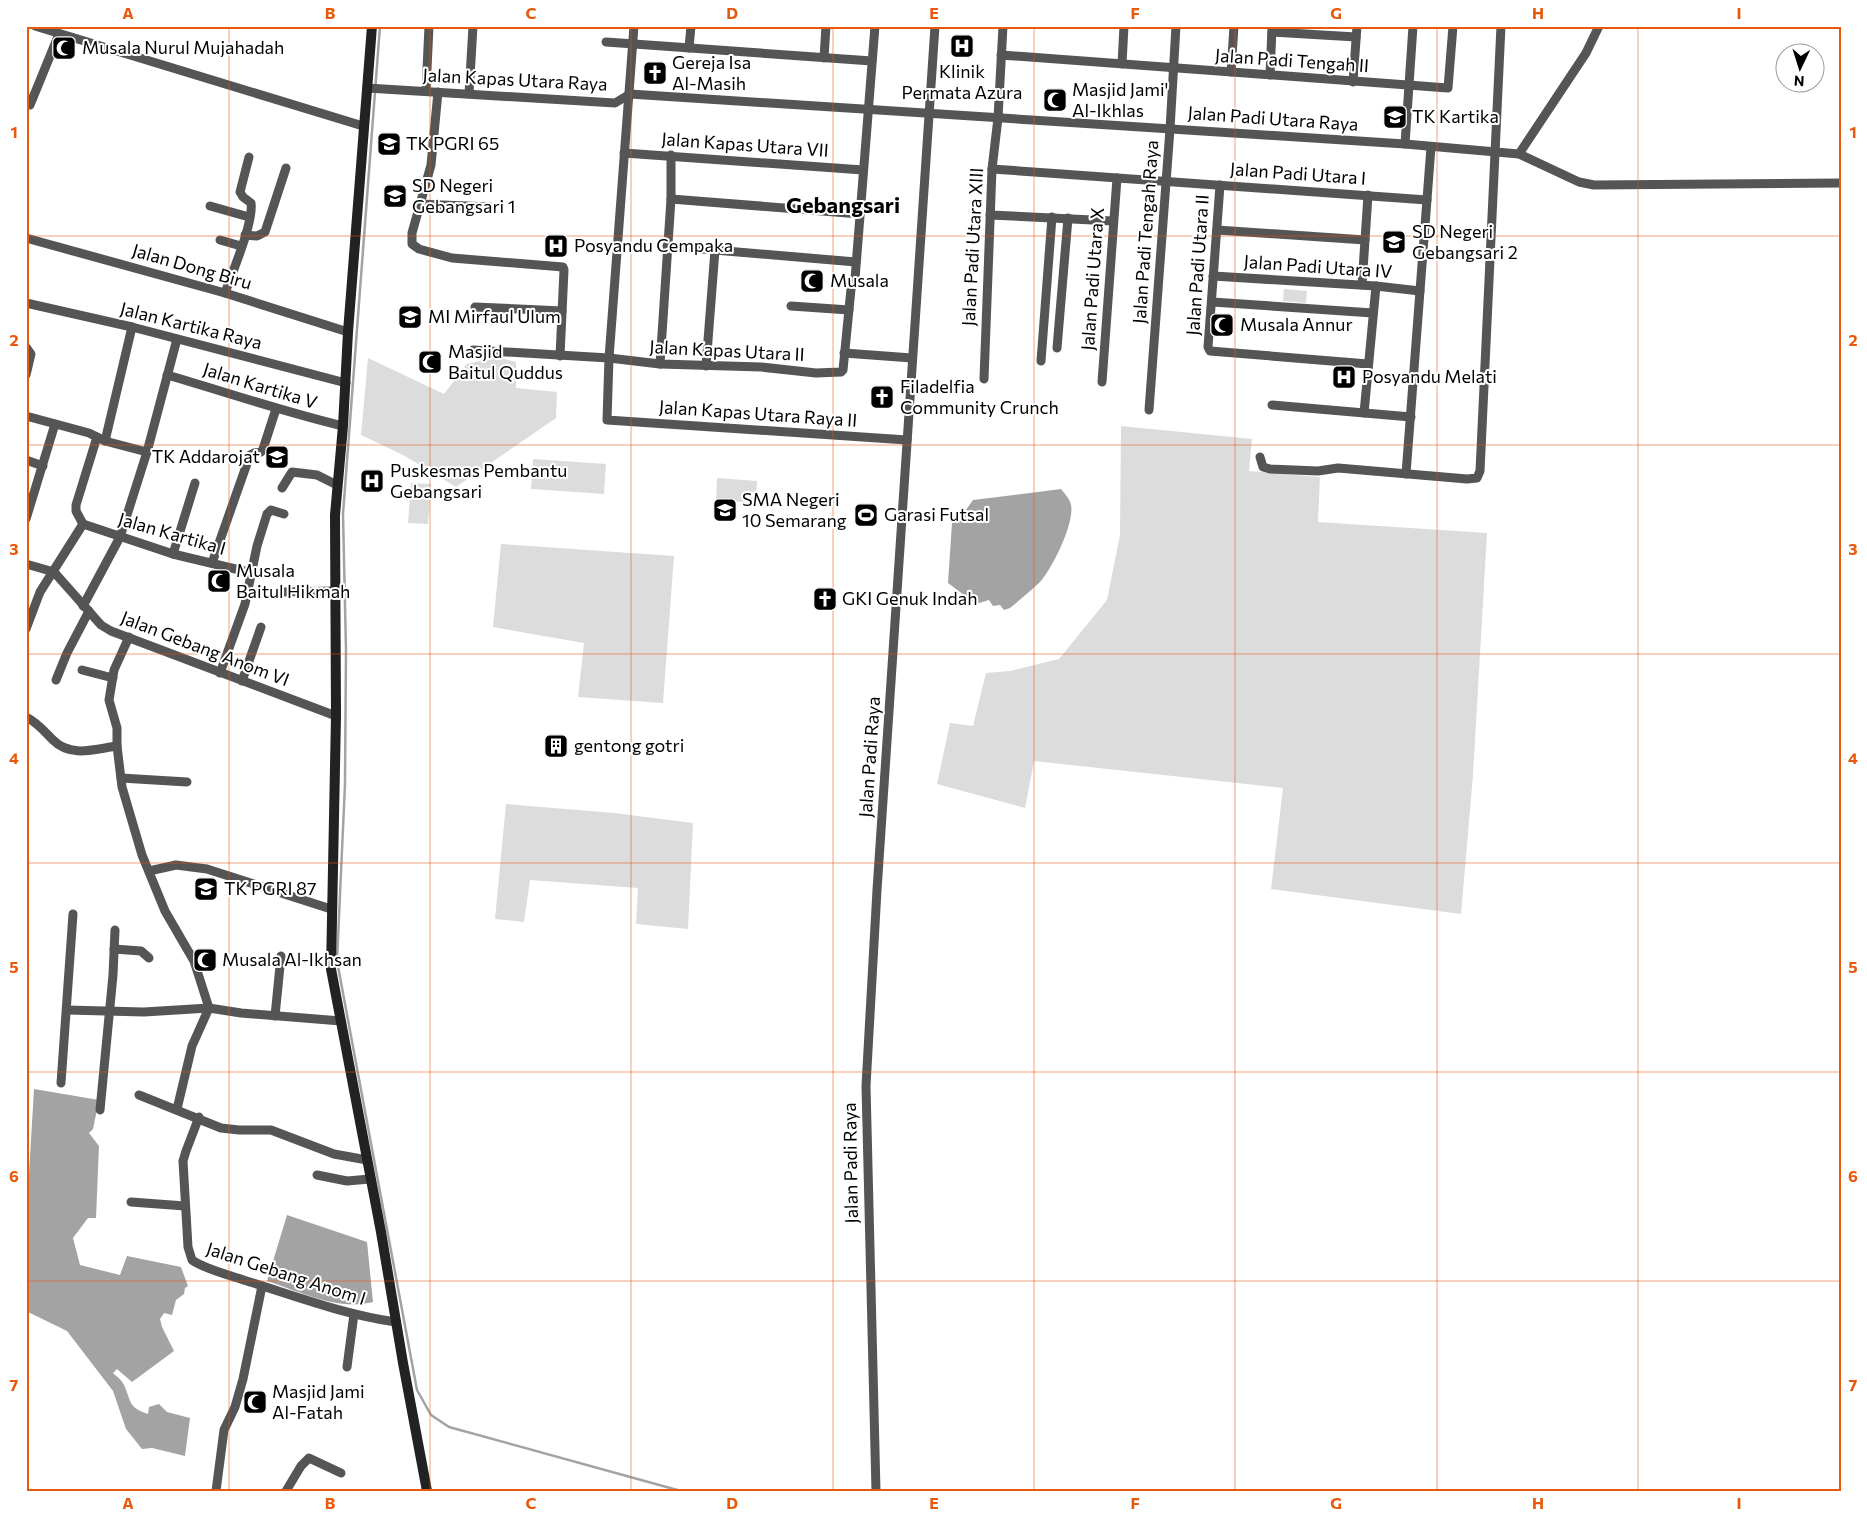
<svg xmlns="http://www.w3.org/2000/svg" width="1867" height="1517" font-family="Commissioner,sans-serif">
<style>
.green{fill:#dcdcdc}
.water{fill:#a3a3a3}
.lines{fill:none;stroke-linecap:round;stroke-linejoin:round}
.stream{stroke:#a3a3a3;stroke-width:2.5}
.street{stroke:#555;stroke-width:9}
.secondary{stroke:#222;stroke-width:10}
.grid{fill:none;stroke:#e8590c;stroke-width:1;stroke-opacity:0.55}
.labels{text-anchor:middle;stroke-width:4;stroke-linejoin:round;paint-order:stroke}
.poi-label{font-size:18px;fill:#000;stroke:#fff;text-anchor:start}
.street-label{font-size:18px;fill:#000;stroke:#fff}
.district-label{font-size:22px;font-weight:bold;fill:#000;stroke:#fff}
.neatline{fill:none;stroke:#e8590c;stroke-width:2}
.grid-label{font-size:16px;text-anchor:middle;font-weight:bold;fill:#e8590c}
</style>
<rect width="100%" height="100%" fill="#fff"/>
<g class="green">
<path d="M1284,289L1307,291L1306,303L1283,301Z"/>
<path d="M496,357L516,362V388L557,392L556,418L456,487L405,456L361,435L368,358L444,394L467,364Z"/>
<path d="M1121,426L1252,439L1249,471L1320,477L1318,522L1487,533L1473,775L1461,914L1271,889L1283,788L1034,761L1025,808L937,784L950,723L973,726L986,673L1010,671L1059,659L1107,600L1120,535Z"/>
<path d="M533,459L606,464L604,494L531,489Z"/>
<path d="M717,478L757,481L756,503L716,500Z"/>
<path d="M411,483L431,484L428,524L408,523Z"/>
<path d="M501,544L674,556L663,703L578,697L584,643L493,627Z"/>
<path d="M506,804L614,813L693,823L688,929L636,924L638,888L530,880L524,922L495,919Z"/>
</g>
<g class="water">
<path d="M1061,489C1065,494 1070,499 1071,505C1075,522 1052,570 1039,583C1030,591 1020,600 1010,608L1004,610L1000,605L993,606L989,600L976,604L948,583L952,523L963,514L973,500Z"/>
<path d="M34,1089L99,1100L93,1129L89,1133L99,1146L96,1218H88L73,1238L80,1265L120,1275L127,1256L181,1267L188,1286L185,1288L184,1294L176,1300L172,1315L164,1313L160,1319L162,1327L174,1351L132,1382L117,1369L113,1373C116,1376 122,1380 124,1385C132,1403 128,1407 148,1414L149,1407L159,1404L167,1412L190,1418L185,1456L152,1448L142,1449L126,1429L113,1391L67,1331L26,1311V1225Z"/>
<path d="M287,1215L367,1242L373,1302C337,1311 301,1292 267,1281Z"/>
</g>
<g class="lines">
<path class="stream" d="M380,26L343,514L346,650L345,784L337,961L417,1390L431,1415L449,1427L681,1491"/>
<g class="street">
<path d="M35,26L363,126"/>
<path d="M634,26L609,358L607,420L907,440"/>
<path d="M1272,32L1356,37"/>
<path d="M606,42L872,61"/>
<path d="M689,48L691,26"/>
<path d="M1001,55L1448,88L1453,26"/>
<path d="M824,58L826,26"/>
<path d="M1122,64L1124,26"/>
<path d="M1231,72L1234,26"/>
<path d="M1270,75L1272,28"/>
<path d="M1353,82L1357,26"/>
<path d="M367,88L615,103L630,94L1405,144L1519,154L1579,182L1594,185L1841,183"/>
<path d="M426,91L429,26"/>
<path d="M438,92L431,165L412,233V244L419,249L452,258L563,267L564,270L560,356"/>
<path d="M469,94L473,26"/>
<path d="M30,105L59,34"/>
<path d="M1405,144L1413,26"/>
<path d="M624,153L863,170"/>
<path d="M1519,154L1586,53L1599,26"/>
<path d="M992,169L1427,200"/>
<path d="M1220,185L1208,347L1210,351L1368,364"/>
<path d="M671,199L860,214"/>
<path d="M419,204L490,207"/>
<path d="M210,206L249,217"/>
<path d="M990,215L1113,221"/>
<path d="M1217,230L1365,240"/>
<path d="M245,235L257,236L265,232L286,168"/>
<path d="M26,238L225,293L348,332"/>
<path d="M220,240L241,246"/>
<path d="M667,246L856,262"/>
<path d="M1213,276L1376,286L1420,291"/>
<path d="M1362,285L1368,195"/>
<path d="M225,293C232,273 254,222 251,203L243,197L240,192L249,157"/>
<path d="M1212,302L1373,313"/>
<path d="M26,303L132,327L346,383"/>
<path d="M791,306L849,310"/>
<path d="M475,307L562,311"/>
<path d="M26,347L31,354L26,375"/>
<path d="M1057,348L1068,218"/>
<path d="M473,350L609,358L660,364L761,367L816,373L841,372L843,370L851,289L855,279L875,26"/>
<path d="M844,353L912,358"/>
<path d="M1041,361L1052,217"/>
<path d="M660,364L671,199V155"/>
<path d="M706,366L715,250"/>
<path d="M167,375C226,392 284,412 343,426"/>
<path d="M984,379L992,169L998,118L1003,26"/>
<path d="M1102,382L1117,178"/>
<path d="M1272,405L1411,417"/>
<path d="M1149,410L1170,129L1176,26"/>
<path d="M1364,413L1376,286"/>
<path d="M26,416L89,433L105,441L147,452"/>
<path d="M105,441L132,327"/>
<path d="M1260,457L1263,467L1270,469L1318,471L1338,468L1467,479L1477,478L1480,471L1501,26"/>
<path d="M26,460L43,466"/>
<path d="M1406,474L1431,147"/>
<path d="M282,488L292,472L317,475L337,485"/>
<path d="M26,519L55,424"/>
<path d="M83,524L173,554L252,573"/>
<path d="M173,554L195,483"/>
<path d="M212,563L250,455L254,453L261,452L263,449L276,409"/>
<path d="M26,564L54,572"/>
<path d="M54,572L101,625L111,631L336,716"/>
<path d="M282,592L335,591"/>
<path d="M83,606L120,537L147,452L177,339"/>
<path d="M26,629L40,592L83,524L76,511V505L97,437"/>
<path d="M129,637L114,670L109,700L117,728V746L122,787L142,855L165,911L194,961L209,1008L192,1046L177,1109"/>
<path d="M82,670L113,678"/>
<path d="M220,673L245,604L257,546L267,514L271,510L284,514"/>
<path d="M56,680L67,653L89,611"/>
<path d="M242,681L261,627"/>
<path d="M26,717C38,723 44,731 53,740C71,758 95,749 117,746"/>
<path d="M121,778L187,782"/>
<path d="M149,871L176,865L207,869L331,909"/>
<path d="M114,949L141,951L149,958"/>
<path d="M67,1010L144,1012L209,1008L241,1013L341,1021"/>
<path d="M275,1016L281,956"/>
<path d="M61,1083L73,914"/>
<path d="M139,1095L221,1128L239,1130H271L334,1154L367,1160"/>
<path d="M100,1110L113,975L115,930"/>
<path d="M199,1117L186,1151L183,1161L188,1247L192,1260C206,1270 233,1276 250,1282C298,1297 346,1315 396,1322"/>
<path d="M317,1175L347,1181L370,1179"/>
<path d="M131,1202L185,1206"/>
<path d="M347,1367L354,1314"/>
<path d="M216,1491L224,1430L235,1407L243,1379L262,1286"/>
<path d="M286,1491L301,1466L309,1458L341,1473"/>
<path d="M876,1491L866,1086L877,890L935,26"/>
</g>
<path class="secondary" d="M372,26L348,332L343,426L335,515L336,716L331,969L381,1232L403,1363L427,1491"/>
</g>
<path class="grid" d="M229,26V1491M430,26V1491M631,26V1491M833,26V1491M1034,26V1491M1235,26V1491M1437,26V1491M1638,26V1491M26,236H1841M26,445H1841M26,654H1841M26,863H1841M26,1072H1841M26,1281H1841"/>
<defs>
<g id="hospital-square" transform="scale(1.25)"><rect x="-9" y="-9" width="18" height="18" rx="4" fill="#000" stroke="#fff"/><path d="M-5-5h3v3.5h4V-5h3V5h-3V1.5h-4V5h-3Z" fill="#fff"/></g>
<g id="mosque-square" transform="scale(1.25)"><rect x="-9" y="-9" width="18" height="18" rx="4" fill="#000" stroke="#fff"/><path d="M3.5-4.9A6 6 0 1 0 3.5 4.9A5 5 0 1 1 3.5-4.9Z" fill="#fff"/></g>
<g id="church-square" transform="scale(1.25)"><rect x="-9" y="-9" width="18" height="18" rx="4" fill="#000" stroke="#fff"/><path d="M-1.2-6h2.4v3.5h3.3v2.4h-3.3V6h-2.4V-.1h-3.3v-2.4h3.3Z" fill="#fff"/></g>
<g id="school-square" transform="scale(1.25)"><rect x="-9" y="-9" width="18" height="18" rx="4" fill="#000" stroke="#fff"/><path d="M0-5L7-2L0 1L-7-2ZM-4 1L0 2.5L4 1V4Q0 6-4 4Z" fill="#fff"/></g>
<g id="stadium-square" transform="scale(1.25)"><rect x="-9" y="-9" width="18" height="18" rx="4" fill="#000" stroke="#fff"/><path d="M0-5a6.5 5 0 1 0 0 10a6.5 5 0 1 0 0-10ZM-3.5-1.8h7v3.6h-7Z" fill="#fff"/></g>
<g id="building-square" transform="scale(1.25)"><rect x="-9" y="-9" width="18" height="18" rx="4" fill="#000" stroke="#fff"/><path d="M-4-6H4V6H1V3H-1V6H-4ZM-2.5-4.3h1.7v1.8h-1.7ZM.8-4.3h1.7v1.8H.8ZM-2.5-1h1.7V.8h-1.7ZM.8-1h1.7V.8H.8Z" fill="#fff"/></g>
</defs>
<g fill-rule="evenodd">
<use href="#hospital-square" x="962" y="46"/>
<use href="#mosque-square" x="64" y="48"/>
<use href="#church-square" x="655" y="73"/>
<use href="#mosque-square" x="1055" y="100"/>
<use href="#school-square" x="1395" y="117"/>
<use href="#school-square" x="389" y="144"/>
<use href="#school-square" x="395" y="196"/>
<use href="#school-square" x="1394" y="242"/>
<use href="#hospital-square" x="556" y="246"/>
<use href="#mosque-square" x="812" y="281"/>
<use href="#school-square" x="410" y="317"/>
<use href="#mosque-square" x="1222" y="325"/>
<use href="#mosque-square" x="430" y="362"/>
<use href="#hospital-square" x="1344" y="377"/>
<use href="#church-square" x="882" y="397"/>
<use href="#school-square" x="277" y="457"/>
<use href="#hospital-square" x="372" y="481"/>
<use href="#school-square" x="725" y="510"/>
<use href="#stadium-square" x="866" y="515"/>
<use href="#mosque-square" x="219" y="581"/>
<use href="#church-square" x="825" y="599"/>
<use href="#building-square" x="556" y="746"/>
<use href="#school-square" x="206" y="889"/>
<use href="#mosque-square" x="205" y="960"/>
<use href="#mosque-square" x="255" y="1402"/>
</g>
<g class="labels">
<g class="poi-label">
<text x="82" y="54">Musala Nurul Mujahadah</text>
<text x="672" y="69">Gereja Isa<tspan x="672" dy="21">Al-Masih</tspan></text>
<text x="962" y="78" text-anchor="middle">Klinik<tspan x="962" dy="21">Permata Azura</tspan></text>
<text x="1072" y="96">Masjid Jami'<tspan x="1072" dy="21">Al-Ikhlas</tspan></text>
<text x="1412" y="123">TK Kartika</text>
<text x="406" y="150">TK PGRI 65</text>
<text x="412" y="192">SD Negeri<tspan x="412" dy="21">Gebangsari 1</tspan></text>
<text x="1412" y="238">SD Negeri<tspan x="1412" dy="21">Gebangsari 2</tspan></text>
<text x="574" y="252">Posyandu Cempaka</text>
<text x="830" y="287">Musala</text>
<text x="428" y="323">MI Mirfaul Ulum</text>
<text x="1240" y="331">Musala Annur</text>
<text x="448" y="358">Masjid<tspan x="448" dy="21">Baitul Quddus</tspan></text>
<text x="1362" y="383">Posyandu Melati</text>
<text x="900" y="393">Filadelfia<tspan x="900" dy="21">Community Crunch</tspan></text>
<text x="260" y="463" text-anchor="end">TK Addarojat</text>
<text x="390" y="477">Puskesmas Pembantu<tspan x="390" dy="21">Gebangsari</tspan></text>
<text x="742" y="506">SMA Negeri<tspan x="742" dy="21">10 Semarang</tspan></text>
<text x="884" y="521">Garasi Futsal</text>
<text x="236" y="577">Musala<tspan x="236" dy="21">Baitul Hikmah</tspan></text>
<text x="842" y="605">GKI Genuk Indah</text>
<text x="574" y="752">gentong gotri</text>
<text x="224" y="895">TK PGRI 87</text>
<text x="222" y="966">Musala Al-Ikhsan</text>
<text x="272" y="1398">Masjid Jami<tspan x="272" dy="21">Al-Fatah</tspan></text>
</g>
<g class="street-label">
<text transform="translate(1292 61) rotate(4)" y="6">Jalan Padi Tengah II</text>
<text transform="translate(515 80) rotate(3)" y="6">Jalan Kapas Utara Raya</text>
<text transform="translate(1273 119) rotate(4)" y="6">Jalan Padi Utara Raya</text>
<text transform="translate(745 145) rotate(4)" y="6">Jalan Kapas Utara VII</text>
<text transform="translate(1298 174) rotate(4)" y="6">Jalan Padi Utara I</text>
<text transform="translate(1146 232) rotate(-86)" y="6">Jalan Padi Tengah Raya</text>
<text transform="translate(973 247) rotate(-87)" y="6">Jalan Padi Utara XIII</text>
<text transform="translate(1198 265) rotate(-86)" y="6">Jalan Padi Utara II</text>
<text transform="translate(192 267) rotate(16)" y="6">Jalan Dong Biru</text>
<text transform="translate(1318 267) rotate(4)" y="6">Jalan Padi Utara IV</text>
<text transform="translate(1093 279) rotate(-86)" y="6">Jalan Padi Utara X</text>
<text transform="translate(191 326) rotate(14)" y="6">Jalan Kartika Raya</text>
<text transform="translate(727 351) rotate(3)" y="6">Jalan Kapas Utara II</text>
<text transform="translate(260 386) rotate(17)" y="6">Jalan Kartika V</text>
<text transform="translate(758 414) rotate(4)" y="6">Jalan Kapas Utara Raya II</text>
<text transform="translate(172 534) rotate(16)" y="6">Jalan Kartika I</text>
<text transform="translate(205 649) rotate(21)" y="6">Jalan Gebang Anom VI</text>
<text transform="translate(870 757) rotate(-86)" y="6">Jalan Padi Raya</text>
<text transform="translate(851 1163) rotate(-91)" y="6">Jalan Padi Raya</text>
<text transform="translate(286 1274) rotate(18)" y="6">Jalan Gebang Anom I</text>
</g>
<g class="district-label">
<text x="843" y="213">Gebangsari</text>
</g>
</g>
<rect width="1867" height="1517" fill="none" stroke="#ffffff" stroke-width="55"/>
<g transform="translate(1800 68) rotate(184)"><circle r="24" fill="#ffffff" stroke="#999999"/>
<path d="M0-4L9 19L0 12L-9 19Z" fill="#000000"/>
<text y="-8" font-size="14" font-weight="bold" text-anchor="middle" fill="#000000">N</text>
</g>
<rect x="28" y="28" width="1812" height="1462" class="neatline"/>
<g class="grid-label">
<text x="128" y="19">A</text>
<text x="330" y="19">B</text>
<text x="531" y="19">C</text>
<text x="732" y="19">D</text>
<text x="934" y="19">E</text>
<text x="1135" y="19">F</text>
<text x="1336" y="19">G</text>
<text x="1538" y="19">H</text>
<text x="1739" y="19">I</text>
<text x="14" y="138">1</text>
<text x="1853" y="138">1</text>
<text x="14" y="346">2</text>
<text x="1853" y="346">2</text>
<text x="14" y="555">3</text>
<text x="1853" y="555">3</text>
<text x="14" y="764">4</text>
<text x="1853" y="764">4</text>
<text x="14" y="973">5</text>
<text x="1853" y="973">5</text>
<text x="14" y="1182">6</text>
<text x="1853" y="1182">6</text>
<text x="14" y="1391">7</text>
<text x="1853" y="1391">7</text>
<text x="128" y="1509">A</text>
<text x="330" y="1509">B</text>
<text x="531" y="1509">C</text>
<text x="732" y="1509">D</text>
<text x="934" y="1509">E</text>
<text x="1135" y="1509">F</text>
<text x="1336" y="1509">G</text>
<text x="1538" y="1509">H</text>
<text x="1739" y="1509">I</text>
</g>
</svg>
